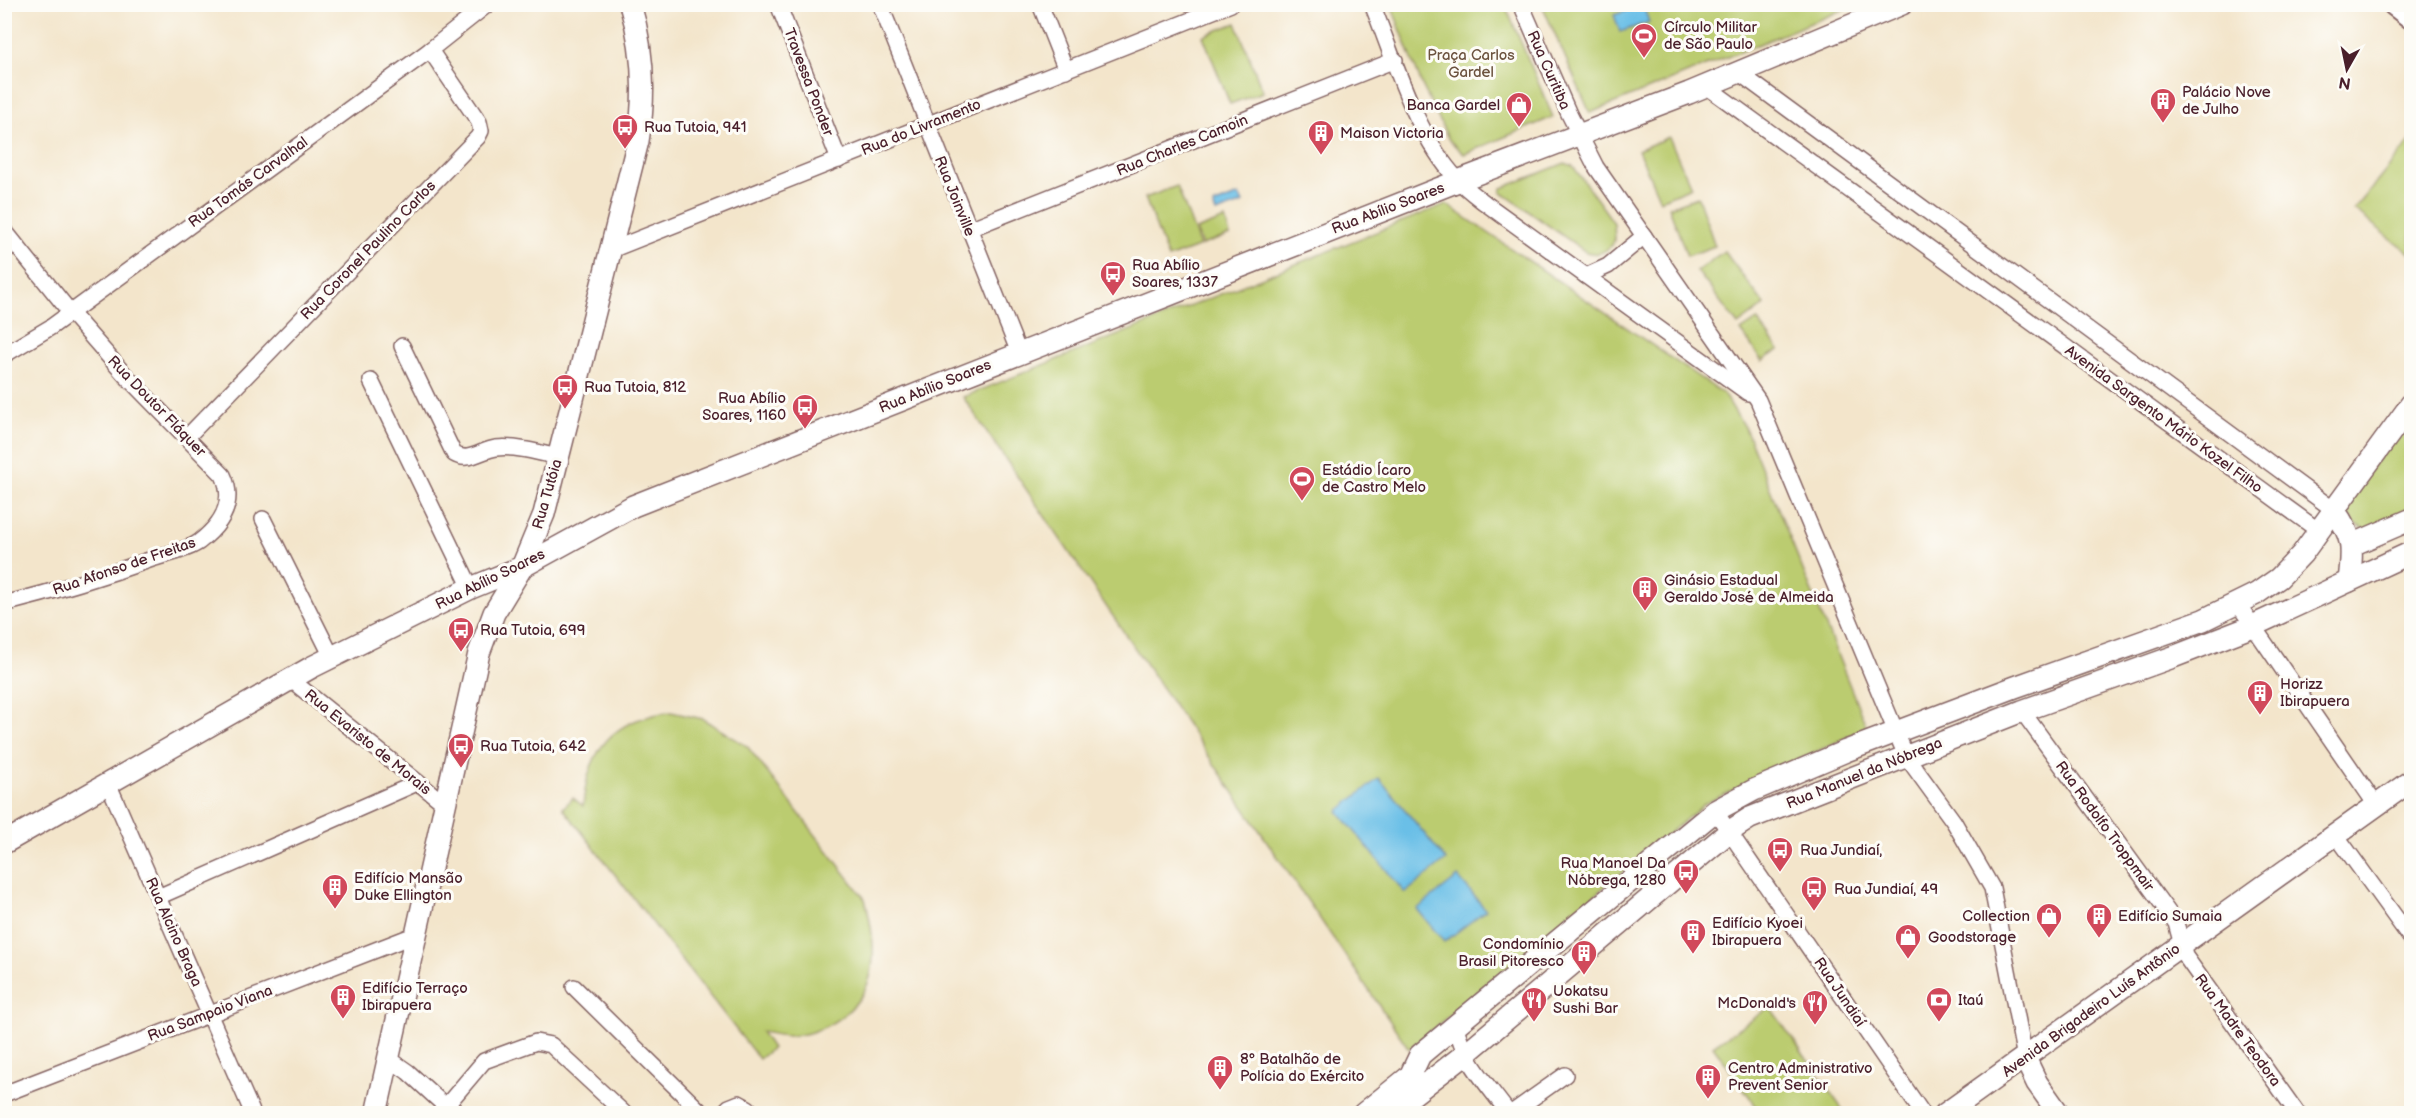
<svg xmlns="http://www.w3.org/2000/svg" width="2416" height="1118" font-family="'Balsamiq Sans',sans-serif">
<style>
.green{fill:#bbcc6f;stroke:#82764d;stroke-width:1.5}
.water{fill:#6bbfe7;stroke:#5a6f89;stroke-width:1.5}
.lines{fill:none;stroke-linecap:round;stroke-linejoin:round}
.street-casing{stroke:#856463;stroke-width:18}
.secondary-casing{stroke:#856463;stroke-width:24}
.primary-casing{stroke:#856463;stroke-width:26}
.street{stroke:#fff;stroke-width:15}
.secondary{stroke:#fff;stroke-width:21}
.primary{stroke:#fff;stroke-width:22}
.labels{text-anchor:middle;stroke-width:6;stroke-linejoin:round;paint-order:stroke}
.poi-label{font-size:15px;fill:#4a1f2b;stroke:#fdfcf7;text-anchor:start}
.park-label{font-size:15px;fill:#6c533f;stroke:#fdfcf7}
.street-label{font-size:15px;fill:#4a1f2b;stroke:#fdfcf7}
</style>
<rect width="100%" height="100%" fill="#fdfcf7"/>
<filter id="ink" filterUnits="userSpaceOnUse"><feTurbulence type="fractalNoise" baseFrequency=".0167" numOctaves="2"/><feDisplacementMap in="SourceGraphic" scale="12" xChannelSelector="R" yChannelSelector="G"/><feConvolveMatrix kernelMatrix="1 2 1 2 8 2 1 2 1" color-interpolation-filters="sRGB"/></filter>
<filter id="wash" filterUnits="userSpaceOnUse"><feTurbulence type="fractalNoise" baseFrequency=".008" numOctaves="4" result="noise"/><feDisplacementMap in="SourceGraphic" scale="24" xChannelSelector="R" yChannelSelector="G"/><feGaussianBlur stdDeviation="1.35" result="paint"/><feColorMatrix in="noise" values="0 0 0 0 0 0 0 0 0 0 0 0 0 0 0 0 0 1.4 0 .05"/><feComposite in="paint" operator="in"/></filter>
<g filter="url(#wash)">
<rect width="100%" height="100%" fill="#f3e5cb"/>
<g class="green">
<path d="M1391,5H1505L1553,117L1464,154L1449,140L1422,85Z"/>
<path d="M1542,5H1855L1590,113Z"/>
<path d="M1236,23L1263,92L1230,104L1203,36Z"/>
<path d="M1669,137L1691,187L1660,200L1638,150Z"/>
<path d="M2411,140V254L2354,210Z"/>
<path d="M1565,163L1573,166L1614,223L1615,239C1609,251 1599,256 1586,252L1501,192L1502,188Z"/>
<path d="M1177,186L1200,246L1168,258L1145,198Z"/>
<path d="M1698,197L1715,246L1687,256L1669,207Z"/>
<path d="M1446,204L1725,395L1747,432L1867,728L1706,803L1409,1049L963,397Z"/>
<path d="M1225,219L1230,235L1202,245L1196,230Z"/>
<path d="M1724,251L1765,305L1738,325L1697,271Z"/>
<path d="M1757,320L1779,350L1762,361L1741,331Z"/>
<path d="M2411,413V512L2367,531L2354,523L2343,506Z"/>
<path d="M671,712L703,719L747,746L865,899C871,923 877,952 870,977C860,1011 823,1035 788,1036C780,1036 770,1033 761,1032L772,1048L759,1059L563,808L573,798L583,806C588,749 612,719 671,712Z"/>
<path d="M1770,1007L1845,1113H1761L1713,1046Z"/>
</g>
<g class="water">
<path d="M1643,5L1649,22L1620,32L1614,15Z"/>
<path d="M1239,195L1243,203L1216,213L1213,205Z"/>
<path d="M1379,778L1446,860L1405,893L1338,811Z"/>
<path d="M1458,877L1486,910L1444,942L1417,909Z"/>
</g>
</g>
<g filter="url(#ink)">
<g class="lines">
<g class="street-casing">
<g id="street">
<path d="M778,4L839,160"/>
<path d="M880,4L1019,353"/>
<path d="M1040,4L1066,70"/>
<path d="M1372,4C1395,61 1415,134 1457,179C1465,188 1476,196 1485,203L1748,393"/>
<path d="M1521,4L1569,114L1596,167L1758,400L1906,756L1954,822L1992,888L2025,1058"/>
<path d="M1738,72L2334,510"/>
<path d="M1706,86L2319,531"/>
<path d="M969,229L1395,60"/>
<path d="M4,230L70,312L125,375L223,475C236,503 221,525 199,542C188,550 168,554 155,558C105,576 56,591 4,604"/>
<path d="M611,250L1231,4"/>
<path d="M1586,276L1608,266L1644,236"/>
<path d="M402,346L454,454C469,463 481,450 496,448C516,446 538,452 558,457"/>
<path d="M4,355L51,327L430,50L488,4"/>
<path d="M371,381L471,588"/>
<path d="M187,437L478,137L481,131L479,122L430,50"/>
<path d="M263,519L332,657"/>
<path d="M2238,604L2376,805"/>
<path d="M290,679L446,805"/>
<path d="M2022,711L2176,923L2185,956L2298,1114"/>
<path d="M108,783L253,1114"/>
<path d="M1715,811L1923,1114"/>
<path d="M2336,835L2412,940"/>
<path d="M158,897L417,783"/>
<path d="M574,987L703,1114"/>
<path d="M1456,1025C1462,1059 1489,1086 1509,1114"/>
<path d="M388,1058L408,1072L454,1114"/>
<path d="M4,1094L417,934"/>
<path d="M446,1106L484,1061L536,1042L551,1045L625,1114"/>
<path d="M722,1114L729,1107L739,1103L748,1108L752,1114"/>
<path d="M1510,1114L1565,1075"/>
</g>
</g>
<g class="secondary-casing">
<g id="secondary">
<path d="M2334,510C2354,537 2353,549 2349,581"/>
<path d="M2352,545L2412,519"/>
<path d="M4,843L312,667L471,588L522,567L633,506L1458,181L1689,93L1902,4"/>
<path d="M2025,1058L2037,1083L2059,1114"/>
<path d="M376,1114L479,653L494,613L522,567L544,514L638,141C646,94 644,50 630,4"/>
<path d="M1363,1114L1410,1076L1420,1055L1456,1025L1715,811L1754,790L1846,751L2015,687L2203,620L2256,594L2279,578L2302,554L2412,403"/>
<path d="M1388,1114L1465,1054L1730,831L1750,818L2022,711L2173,657L2248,628L2412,552"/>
<path d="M1945,1114L2412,780"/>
</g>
</g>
<g class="primary-casing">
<path id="primary" d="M2394,4L2412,18"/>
</g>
<use href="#street" class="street"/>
<use href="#secondary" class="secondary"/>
<use href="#primary" class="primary"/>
</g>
</g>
<defs>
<g id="stadium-pin" transform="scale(1.35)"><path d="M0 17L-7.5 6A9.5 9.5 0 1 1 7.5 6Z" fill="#d1495b" stroke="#fdfcf7"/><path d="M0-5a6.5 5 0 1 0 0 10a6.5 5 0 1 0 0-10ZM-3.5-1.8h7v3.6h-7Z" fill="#fff"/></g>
<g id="building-pin" transform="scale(1.35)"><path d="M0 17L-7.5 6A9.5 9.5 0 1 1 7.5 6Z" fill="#d1495b" stroke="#fdfcf7"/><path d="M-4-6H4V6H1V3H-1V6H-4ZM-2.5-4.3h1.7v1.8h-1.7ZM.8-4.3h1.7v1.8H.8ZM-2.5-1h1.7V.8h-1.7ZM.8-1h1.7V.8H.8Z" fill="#fff"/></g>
<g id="shop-pin" transform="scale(1.35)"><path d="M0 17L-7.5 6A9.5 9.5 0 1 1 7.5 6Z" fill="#d1495b" stroke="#fdfcf7"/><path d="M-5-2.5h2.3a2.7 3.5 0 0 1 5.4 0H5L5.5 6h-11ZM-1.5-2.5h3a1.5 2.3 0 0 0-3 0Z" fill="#fff"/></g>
<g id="bus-pin" transform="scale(1.35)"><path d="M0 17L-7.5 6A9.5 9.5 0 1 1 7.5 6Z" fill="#d1495b" stroke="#fdfcf7"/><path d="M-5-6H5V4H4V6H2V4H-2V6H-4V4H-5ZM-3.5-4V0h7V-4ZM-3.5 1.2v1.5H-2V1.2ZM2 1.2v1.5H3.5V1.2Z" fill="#fff"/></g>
<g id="restaurant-pin" transform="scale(1.35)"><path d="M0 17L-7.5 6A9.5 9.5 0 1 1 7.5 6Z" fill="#d1495b" stroke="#fdfcf7"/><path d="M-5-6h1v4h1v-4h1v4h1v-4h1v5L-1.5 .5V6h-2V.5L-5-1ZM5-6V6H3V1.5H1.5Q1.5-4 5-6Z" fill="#fff"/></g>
<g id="bank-pin" transform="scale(1.35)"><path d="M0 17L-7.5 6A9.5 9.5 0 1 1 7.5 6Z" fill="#d1495b" stroke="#fdfcf7"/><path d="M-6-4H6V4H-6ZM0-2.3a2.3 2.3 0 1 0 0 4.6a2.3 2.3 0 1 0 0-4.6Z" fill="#fff"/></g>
</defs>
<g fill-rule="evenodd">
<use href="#stadium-pin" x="1644" y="36"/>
<use href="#building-pin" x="2163" y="101"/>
<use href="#shop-pin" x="1519" y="105"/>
<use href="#bus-pin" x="625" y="127"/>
<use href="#building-pin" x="1321" y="133"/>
<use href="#bus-pin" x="1113" y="274"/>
<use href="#bus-pin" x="565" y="387"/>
<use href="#bus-pin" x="805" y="407"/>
<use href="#stadium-pin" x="1302" y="479"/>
<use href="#building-pin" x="1645" y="589"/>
<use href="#bus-pin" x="461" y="630"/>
<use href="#building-pin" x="2260" y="693"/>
<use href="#bus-pin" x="461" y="746"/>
<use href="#bus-pin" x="1780" y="850"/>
<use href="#bus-pin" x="1686" y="872"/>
<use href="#building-pin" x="335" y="887"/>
<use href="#bus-pin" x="1814" y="889"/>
<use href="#shop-pin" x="2049" y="916"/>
<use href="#building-pin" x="2099" y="916"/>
<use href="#building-pin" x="1693" y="932"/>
<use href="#shop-pin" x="1908" y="937"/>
<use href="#building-pin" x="1584" y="953"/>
<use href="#building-pin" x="343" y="997"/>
<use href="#restaurant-pin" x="1534" y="1000"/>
<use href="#bank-pin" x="1939" y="1000"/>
<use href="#restaurant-pin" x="1815" y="1003"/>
<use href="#building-pin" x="1220" y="1068"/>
<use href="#building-pin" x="1708" y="1077"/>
</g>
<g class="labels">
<g class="poi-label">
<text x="1664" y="32">Círculo Militar<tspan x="1664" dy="17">de São Paulo</tspan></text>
<text x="2182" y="97">Palácio Nove<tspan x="2182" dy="17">de Julho</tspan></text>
<text x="1500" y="110" text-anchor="end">Banca Gardel</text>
<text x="644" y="132">Rua Tutoia, 941</text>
<text x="1340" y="138">Maison Victoria</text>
<text x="1132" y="270">Rua Abílio<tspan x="1132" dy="17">Soares, 1337</tspan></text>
<text x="584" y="392">Rua Tutoia, 812</text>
<text x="786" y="403" text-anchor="end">Rua Abílio<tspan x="786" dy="17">Soares, 1160</tspan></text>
<text x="1322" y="475">Estádio Ícaro<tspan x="1322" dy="17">de Castro Melo</tspan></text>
<text x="1664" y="585">Ginásio Estadual<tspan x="1664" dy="17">Geraldo José de Almeida</tspan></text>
<text x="480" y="635">Rua Tutoia, 699</text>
<text x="2280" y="689">Horizz<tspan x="2280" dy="17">Ibirapuera</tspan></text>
<text x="480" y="751">Rua Tutoia, 642</text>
<text x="1800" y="855">Rua Jundiaí,</text>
<text x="1666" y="868" text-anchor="end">Rua Manoel Da<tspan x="1666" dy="17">Nóbrega, 1280</tspan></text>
<text x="354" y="883">Edifício Mansão<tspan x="354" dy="17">Duke Ellington</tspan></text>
<text x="1834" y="894">Rua Jundiaí, 49</text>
<text x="2030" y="921" text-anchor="end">Collection</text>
<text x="2118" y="921">Edifício Sumaia</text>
<text x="1712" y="928">Edifício Kyoei<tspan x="1712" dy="17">Ibirapuera</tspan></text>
<text x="1928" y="942">Goodstorage</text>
<text x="1564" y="949" text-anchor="end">Condomínio<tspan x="1564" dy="17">Brasil Pitoresco</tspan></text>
<text x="362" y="993">Edifício Terraço<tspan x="362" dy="17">Ibirapuera</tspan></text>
<text x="1553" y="996">Uokatsu<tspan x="1553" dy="17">Sushi Bar</tspan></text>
<text x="1958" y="1005">Itaú</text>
<text x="1796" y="1008" text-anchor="end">McDonald's</text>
<text x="1240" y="1064">8º Batalhão de<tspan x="1240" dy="17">Polícia do Exército</tspan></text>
<text x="1728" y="1073">Centro Administrativo<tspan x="1728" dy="17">Prevent Senior</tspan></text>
</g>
<g class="park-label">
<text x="1471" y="60">Praça Carlos<tspan x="1471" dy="17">Gardel</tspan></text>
</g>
<g class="street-label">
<text transform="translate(1549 70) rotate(66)" y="5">Rua Curitiba</text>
<text transform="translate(809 82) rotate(69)" y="5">Travessa Ponder</text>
<text transform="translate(921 127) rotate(-22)" y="5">Rua do Livramento</text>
<text transform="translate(1182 145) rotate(-22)" y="5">Rua Charles Camoin</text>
<text transform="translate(248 182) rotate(-36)" y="5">Rua Tomás Carvalhal</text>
<text transform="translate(955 196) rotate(68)" y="5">Rua Joinville</text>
<text transform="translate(1388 208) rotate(-21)" y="5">Rua Abílio Soares</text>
<text transform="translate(368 250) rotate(-46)" y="5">Rua Coronel Paulino Carlos</text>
<text transform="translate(935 386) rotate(-22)" y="5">Rua Abílio Soares</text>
<text transform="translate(157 406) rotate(46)" y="5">Rua Doutor Fláquer</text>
<text transform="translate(2164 419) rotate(36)" y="5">Avenida Sargento Mário Kozel Filho</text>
<text transform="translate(547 494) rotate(-74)" y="5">Rua Tutóia</text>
<text transform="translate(124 566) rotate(-19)" y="5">Rua Afonso de Freitas</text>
<text transform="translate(490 579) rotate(-26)" y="5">Rua Abílio Soares</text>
<text transform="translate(368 742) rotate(39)" y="5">Rua Evaristo de Morais</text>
<text transform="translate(1864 773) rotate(-22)" y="5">Rua Manuel da Nóbrega</text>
<text transform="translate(2105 826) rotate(54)" y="5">Rua Rodolfo Troppmair</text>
<text transform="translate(174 932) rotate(66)" y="5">Rua Alcino Braga</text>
<text transform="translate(1840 992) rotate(56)" y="5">Rua Jundiaí</text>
<text transform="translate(2091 1010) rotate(-36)" y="5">Avenida Brigadeiro Luís Antônio</text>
<text transform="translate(210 1013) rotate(-21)" y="5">Rua Sampaio Viana</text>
<text transform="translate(2238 1030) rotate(54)" y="5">Rua Madre Teodora</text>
</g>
</g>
<rect width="2416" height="1118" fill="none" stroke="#fdfcf7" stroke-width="24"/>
<g transform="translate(2347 69) rotate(189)" stroke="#fdfcf7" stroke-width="4.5" paint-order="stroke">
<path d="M0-4.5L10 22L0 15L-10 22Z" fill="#4a1f2b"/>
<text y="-9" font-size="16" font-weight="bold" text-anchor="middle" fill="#4a1f2b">N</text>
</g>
</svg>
